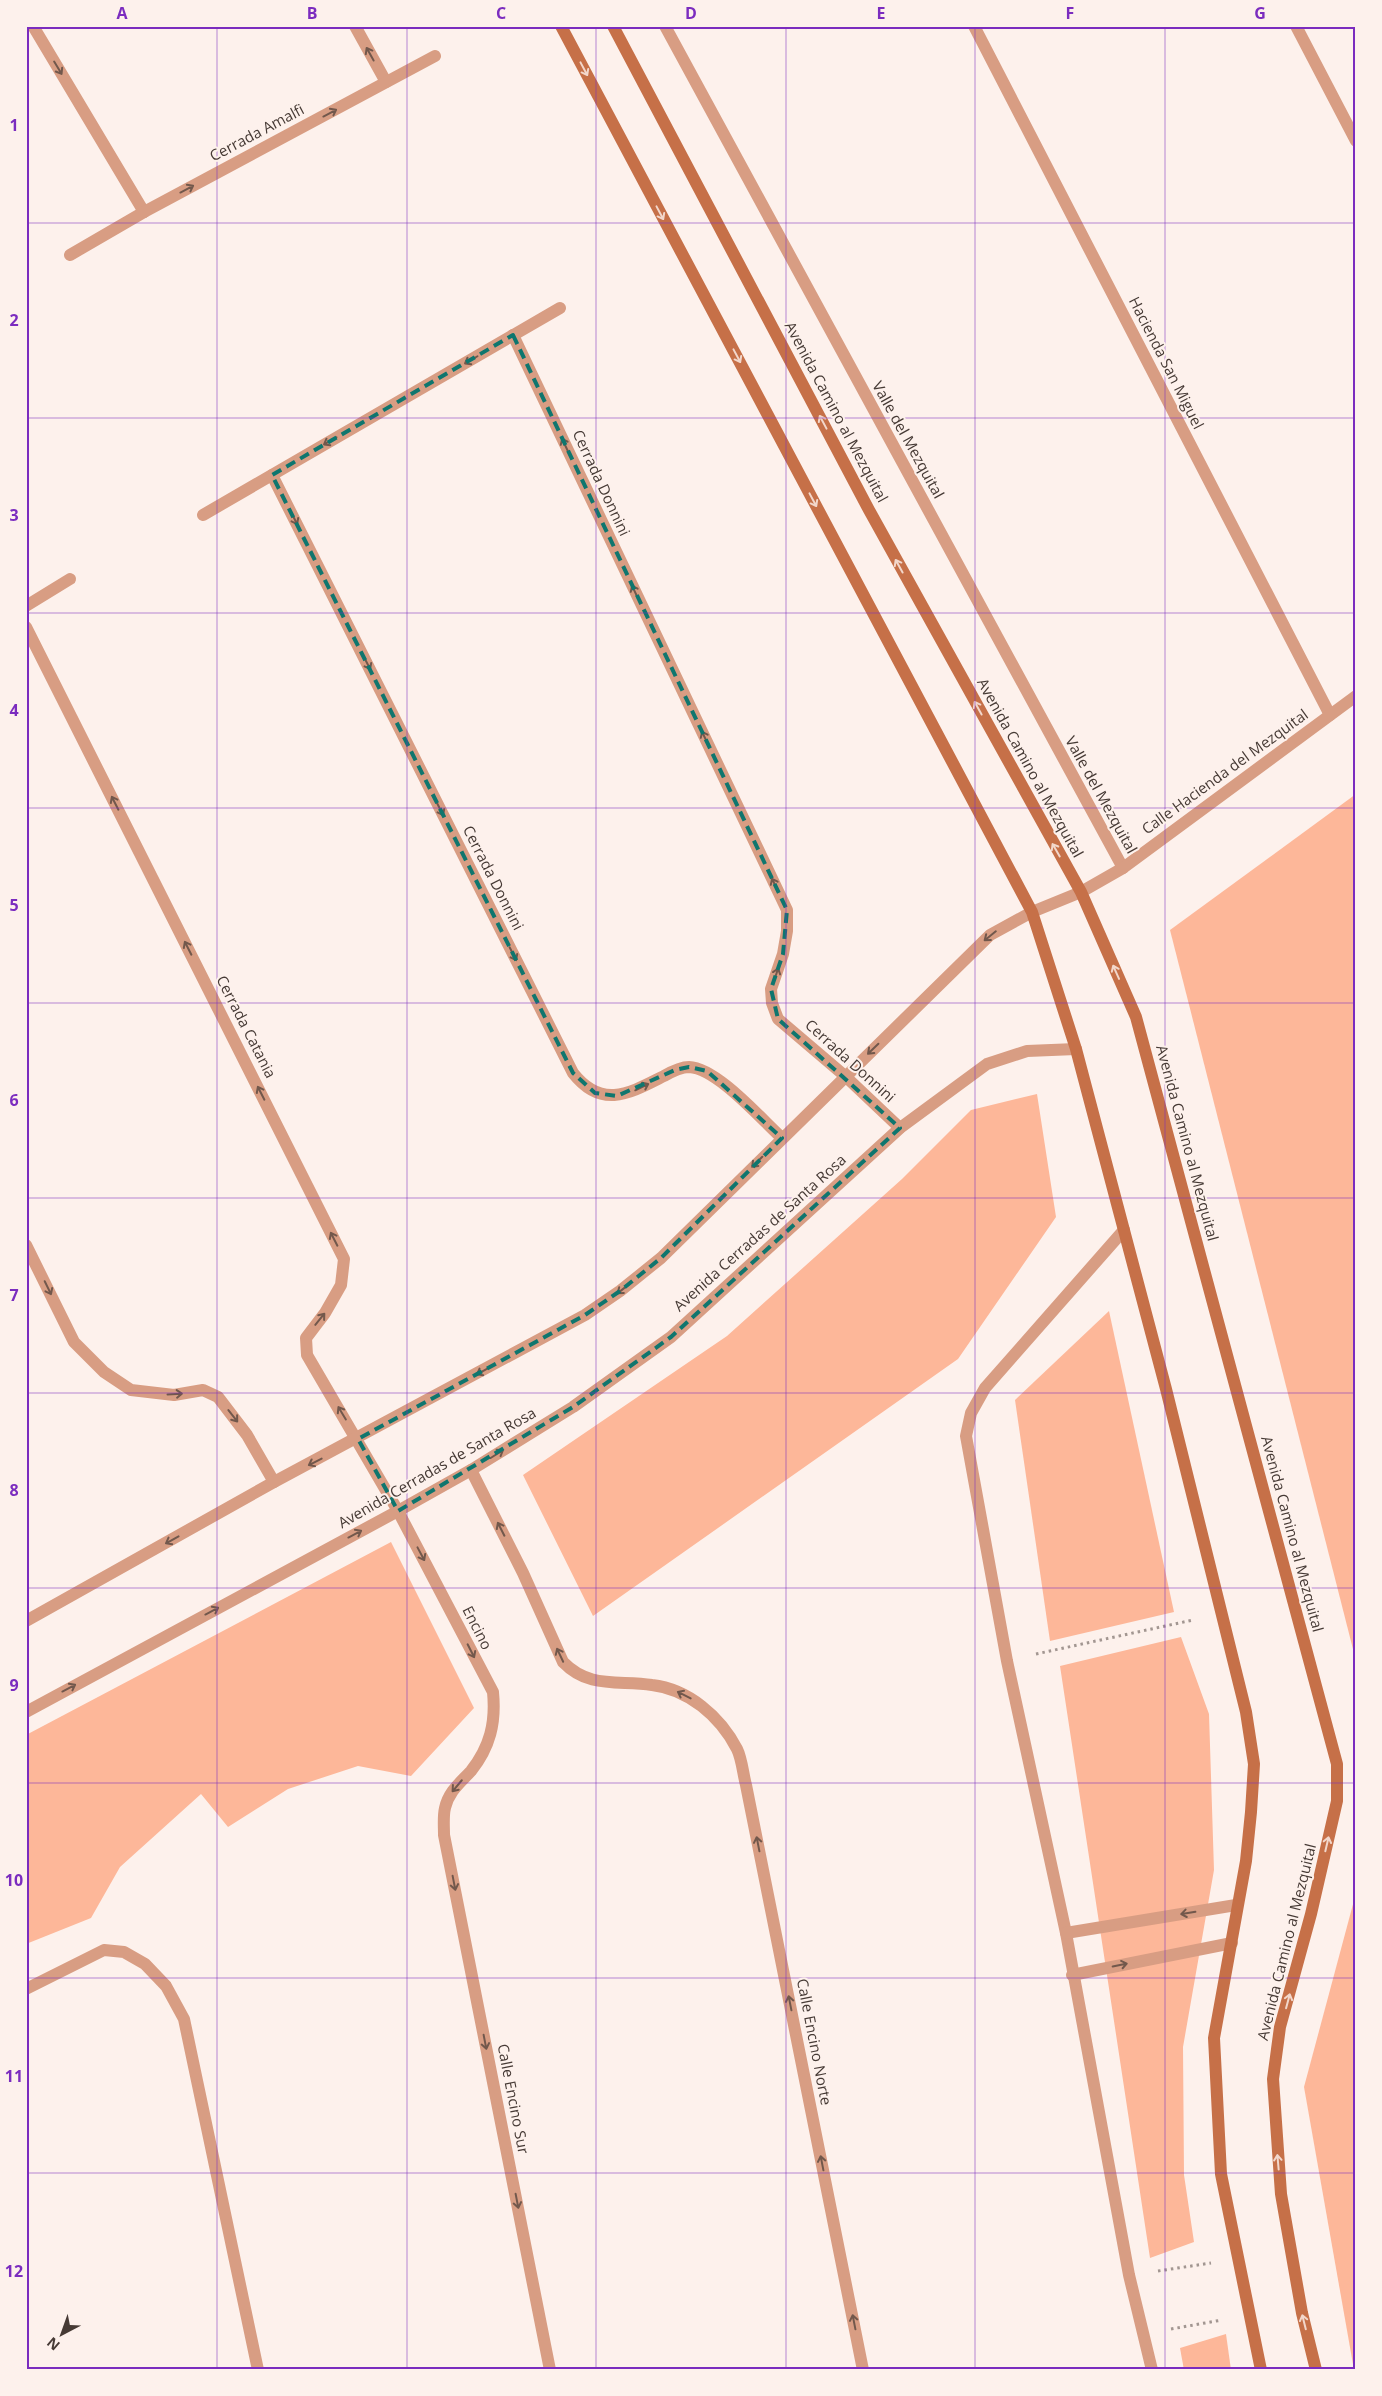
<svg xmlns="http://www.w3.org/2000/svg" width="1382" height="2396" font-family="'Open Sans',sans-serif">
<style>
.green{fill:#fdb799}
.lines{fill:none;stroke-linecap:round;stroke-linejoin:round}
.path{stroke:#a29691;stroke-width:3;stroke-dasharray:2.5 4;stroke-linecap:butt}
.service{stroke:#d89d83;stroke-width:12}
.minor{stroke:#d89d83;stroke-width:12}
.secondary{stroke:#c67048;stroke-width:12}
.oneway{stroke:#72584c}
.oneway2{stroke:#f2d7cb}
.marked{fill:none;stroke:#0f766e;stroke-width:4;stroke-dasharray:10 6;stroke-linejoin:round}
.grid{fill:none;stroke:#7b2cbf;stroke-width:1;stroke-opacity:0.55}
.labels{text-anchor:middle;stroke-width:4;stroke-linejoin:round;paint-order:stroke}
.street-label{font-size:15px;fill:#463a35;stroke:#fdf1ec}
.neatline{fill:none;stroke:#7b2cbf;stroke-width:2}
.grid-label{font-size:16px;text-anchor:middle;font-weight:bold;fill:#7b2cbf}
</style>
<rect width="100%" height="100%" fill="#fdf1ec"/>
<g class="green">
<path d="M1356,794V1661L1170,930Z"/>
<path d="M1037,1094L1056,1217L958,1359L593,1616L523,1475L727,1336L902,1179L971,1110Z"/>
<path d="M1109,1311L1174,1612L1050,1641L1015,1400Z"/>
<path d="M391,1542L474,1708L411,1776L358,1766L288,1789L228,1827L201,1794L120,1867L91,1918L26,1944V1735Z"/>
<path d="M1181,1637L1209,1714L1214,1870L1183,2047L1184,2175L1194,2242L1150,2258L1060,1666Z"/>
<path d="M1356,1893V2370H1354L1304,2087Z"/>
<path d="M1226,2334L1231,2370H1184L1180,2348Z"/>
</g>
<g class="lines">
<g class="path">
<path d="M1036,1654L1193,1620"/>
<path d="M1158,2271L1211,2263"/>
<path d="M1171,2329L1222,2320"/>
</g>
<g class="service">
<path d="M1124,1230L985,1388L971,1413L966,1436L1007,1661L1066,1933L1129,2275L1152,2370"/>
<path d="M1066,1933L1236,1905"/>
<path d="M1072,1975L1232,1943"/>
</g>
<g class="minor">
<path d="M33,26L144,212"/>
<path d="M355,26L386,82"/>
<path d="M665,26L1123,868"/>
<path d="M974,26L1330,715"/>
<path d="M1296,26L1356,141"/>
<path d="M70,255L144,212L435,56"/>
<path d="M513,335L787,910V931L783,954L771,989L772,1003L778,1019L845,1076L900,1128"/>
<path d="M272,475L573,1073C602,1110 630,1093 664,1076C671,1072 681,1067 689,1067C717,1068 761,1119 782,1138"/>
<path d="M203,515L560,308"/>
<path d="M26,606L70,579"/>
<path d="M26,627L344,1259L341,1285L325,1313L306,1338L307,1355L398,1511L493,1692C496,1723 490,1747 471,1771C460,1783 449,1791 445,1808C443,1816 444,1826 444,1835L550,2370"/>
<path d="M26,1245L74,1342L104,1372L131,1390L174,1395L203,1390L218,1397L247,1435L274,1482"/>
<path d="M471,1470L523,1573L563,1662C589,1689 618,1680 652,1685C688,1689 720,1716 737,1749C742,1759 743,1774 746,1785L863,2370"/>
<path d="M26,1621L274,1482L585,1315L620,1291L661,1258L990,935L1032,912L1081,892L1123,868L1356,696"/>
<path d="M26,1712L398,1511L471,1470L573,1407L671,1337L900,1128L987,1064L1027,1051L1076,1049"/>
<path d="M26,1989L104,1950L124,1952L145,1964L166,1986L184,2019L258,2370"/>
</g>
<g class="secondary">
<path d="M561,26L1032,912L1076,1049L1166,1389L1246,1712L1254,1764L1251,1812L1246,1861L1214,2038L1221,2174L1261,2370"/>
<path d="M613,26L869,510L1081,892L1136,1017L1337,1764V1801L1311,1914L1280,2027L1273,2079L1281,2194L1302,2313L1316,2370"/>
</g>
</g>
<defs><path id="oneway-shaft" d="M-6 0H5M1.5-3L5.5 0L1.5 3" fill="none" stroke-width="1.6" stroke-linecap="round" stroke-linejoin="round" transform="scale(1.25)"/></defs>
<g class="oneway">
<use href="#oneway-shaft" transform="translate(370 54) rotate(-119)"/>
<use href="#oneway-shaft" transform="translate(58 68) rotate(59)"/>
<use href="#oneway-shaft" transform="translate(330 113) rotate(-28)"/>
<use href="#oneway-shaft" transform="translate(187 189) rotate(-28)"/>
<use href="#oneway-shaft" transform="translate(471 360) rotate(150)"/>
<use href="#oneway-shaft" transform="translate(330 441) rotate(150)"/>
<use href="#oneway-shaft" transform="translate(565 445) rotate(-115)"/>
<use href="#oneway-shaft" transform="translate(294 518) rotate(63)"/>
<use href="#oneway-shaft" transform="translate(635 592) rotate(-115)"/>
<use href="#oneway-shaft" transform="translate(367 663) rotate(63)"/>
<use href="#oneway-shaft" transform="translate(705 738) rotate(-115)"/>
<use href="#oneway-shaft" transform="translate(115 803) rotate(-117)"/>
<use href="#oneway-shaft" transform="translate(440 809) rotate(63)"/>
<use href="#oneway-shaft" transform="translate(775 885) rotate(-115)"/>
<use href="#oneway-shaft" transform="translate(990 936) rotate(141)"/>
<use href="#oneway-shaft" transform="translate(188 948) rotate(-117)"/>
<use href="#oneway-shaft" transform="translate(513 954) rotate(63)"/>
<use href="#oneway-shaft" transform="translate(776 975) rotate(-72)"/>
<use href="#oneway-shaft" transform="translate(873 1049) rotate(136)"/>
<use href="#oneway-shaft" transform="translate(642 1087) rotate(-26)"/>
<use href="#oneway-shaft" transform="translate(261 1093) rotate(-117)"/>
<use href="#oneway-shaft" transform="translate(757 1162) rotate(135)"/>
<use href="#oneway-shaft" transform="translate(334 1239) rotate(-117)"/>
<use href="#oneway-shaft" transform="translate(48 1288) rotate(64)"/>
<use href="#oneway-shaft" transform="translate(623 1289) rotate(142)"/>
<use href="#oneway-shaft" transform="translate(320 1319) rotate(-51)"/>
<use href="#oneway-shaft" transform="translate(483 1371) rotate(151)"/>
<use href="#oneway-shaft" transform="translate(175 1394) rotate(-3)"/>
<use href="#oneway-shaft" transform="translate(342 1413) rotate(-121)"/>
<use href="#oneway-shaft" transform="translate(233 1416) rotate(52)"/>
<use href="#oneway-shaft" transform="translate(497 1454) rotate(-32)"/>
<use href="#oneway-shaft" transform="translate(315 1462) rotate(153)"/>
<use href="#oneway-shaft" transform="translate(501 1529) rotate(-117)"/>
<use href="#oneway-shaft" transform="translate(355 1534) rotate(-28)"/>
<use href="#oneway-shaft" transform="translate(172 1540) rotate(151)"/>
<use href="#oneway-shaft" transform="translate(421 1554) rotate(62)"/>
<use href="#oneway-shaft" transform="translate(212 1611) rotate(-28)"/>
<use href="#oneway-shaft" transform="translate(471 1651) rotate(63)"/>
<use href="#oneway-shaft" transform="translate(560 1655) rotate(-115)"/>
<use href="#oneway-shaft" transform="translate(69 1688) rotate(-28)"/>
<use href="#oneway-shaft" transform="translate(684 1695) rotate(-153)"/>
<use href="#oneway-shaft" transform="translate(457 1786) rotate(130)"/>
<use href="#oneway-shaft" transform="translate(758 1844) rotate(-101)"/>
<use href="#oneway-shaft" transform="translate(454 1883) rotate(79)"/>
<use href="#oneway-shaft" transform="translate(1188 1913) rotate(171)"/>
<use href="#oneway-shaft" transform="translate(1120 1965) rotate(-12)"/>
<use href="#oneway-shaft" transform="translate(790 2003) rotate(-101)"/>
<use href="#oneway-shaft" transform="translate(485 2042) rotate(79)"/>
<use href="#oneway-shaft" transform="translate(822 2163) rotate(-101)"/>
<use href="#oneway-shaft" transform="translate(517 2201) rotate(79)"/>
<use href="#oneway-shaft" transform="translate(854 2322) rotate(-101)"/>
</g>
<g class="oneway2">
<use href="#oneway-shaft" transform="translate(584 69) rotate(62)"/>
<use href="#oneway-shaft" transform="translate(660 213) rotate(62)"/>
<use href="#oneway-shaft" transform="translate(737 356) rotate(62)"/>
<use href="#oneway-shaft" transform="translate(823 422) rotate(-118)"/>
<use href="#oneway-shaft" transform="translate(813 500) rotate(62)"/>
<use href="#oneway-shaft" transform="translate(899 566) rotate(-119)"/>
<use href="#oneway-shaft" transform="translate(978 708) rotate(-119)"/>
<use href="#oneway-shaft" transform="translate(1056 850) rotate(-120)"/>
<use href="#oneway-shaft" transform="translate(1116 972) rotate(-114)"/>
<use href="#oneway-shaft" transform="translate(1327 1844) rotate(-77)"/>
<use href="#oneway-shaft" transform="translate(1288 2001) rotate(-75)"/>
<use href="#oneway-shaft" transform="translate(1278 2162) rotate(-95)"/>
<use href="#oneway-shaft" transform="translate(1304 2322) rotate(-104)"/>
</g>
<path class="marked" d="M513,335L787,910L783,954L771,989L778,1019L900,1128L671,1337L573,1407L398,1511L358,1439L585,1315L620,1291L661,1258L782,1138L707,1071L689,1067L675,1070L617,1096L595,1093L573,1073L272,475Z"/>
<path class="grid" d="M217,26V2370M407,26V2370M596,26V2370M786,26V2370M975,26V2370M1165,26V2370M26,223H1356M26,418H1356M26,613H1356M26,808H1356M26,1003H1356M26,1198H1356M26,1393H1356M26,1588H1356M26,1783H1356M26,1978H1356M26,2173H1356"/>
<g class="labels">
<g class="street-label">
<text transform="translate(257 133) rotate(-28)" y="5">Cerrada Amalfi</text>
<text transform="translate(1166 363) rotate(63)" y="5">Hacienda San Miguel</text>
<text transform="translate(836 412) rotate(62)" y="5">Avenida Camino al Mezquital</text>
<text transform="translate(908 440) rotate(61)" y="5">Valle del Mezquital</text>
<text transform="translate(601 483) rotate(65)" y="5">Cerrada Donnini</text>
<text transform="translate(1030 768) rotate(61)" y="5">Avenida Camino al Mezquital</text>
<text transform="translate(1225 772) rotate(-36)" y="5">Calle Hacienda del Mezquital</text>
<text transform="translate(1101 795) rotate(61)" y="5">Valle del Mezquital</text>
<text transform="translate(493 878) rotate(63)" y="5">Cerrada Donnini</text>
<text transform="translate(246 1027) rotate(63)" y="5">Cerrada Catania</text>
<text transform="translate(850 1061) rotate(42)" y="5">Cerrada Donnini</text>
<text transform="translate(1187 1143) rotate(75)" y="5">Avenida Camino al Mezquital</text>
<text transform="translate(760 1233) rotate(-42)" y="5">Avenida Cerradas de Santa Rosa</text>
<text transform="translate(437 1468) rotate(-30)" y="5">Avenida Cerradas de Santa Rosa</text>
<text transform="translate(1292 1534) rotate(75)" y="5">Avenida Camino al Mezquital</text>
<text transform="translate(477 1628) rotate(63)" y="5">Encino</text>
<text transform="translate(1287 1942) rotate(-76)" y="5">Avenida Camino al Mezquital</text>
<text transform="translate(814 2042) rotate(79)" y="5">Calle Encino Norte</text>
<text transform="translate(513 2099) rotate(79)" y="5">Calle Encino Sur</text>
</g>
</g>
<rect width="1382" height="2396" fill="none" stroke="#fdf1ec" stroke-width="55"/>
<g transform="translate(62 2334) rotate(221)" stroke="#fdf1ec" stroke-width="4" paint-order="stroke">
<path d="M0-4L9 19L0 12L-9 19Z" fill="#463a35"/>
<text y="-8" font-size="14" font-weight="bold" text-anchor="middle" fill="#463a35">N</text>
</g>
<rect x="28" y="28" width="1326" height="2340" class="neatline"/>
<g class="grid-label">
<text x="122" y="19">A</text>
<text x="312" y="19">B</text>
<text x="501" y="19">C</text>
<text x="691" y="19">D</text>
<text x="881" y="19">E</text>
<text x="1070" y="19">F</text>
<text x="1260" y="19">G</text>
<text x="14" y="131">1</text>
<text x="14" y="326">2</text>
<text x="14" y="521">3</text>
<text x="14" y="716">4</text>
<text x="14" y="911">5</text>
<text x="14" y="1106">6</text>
<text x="14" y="1301">7</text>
<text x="14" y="1496">8</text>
<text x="14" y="1691">9</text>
<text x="14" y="1886">10</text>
<text x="14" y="2082">11</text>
<text x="14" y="2277">12</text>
</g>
</svg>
